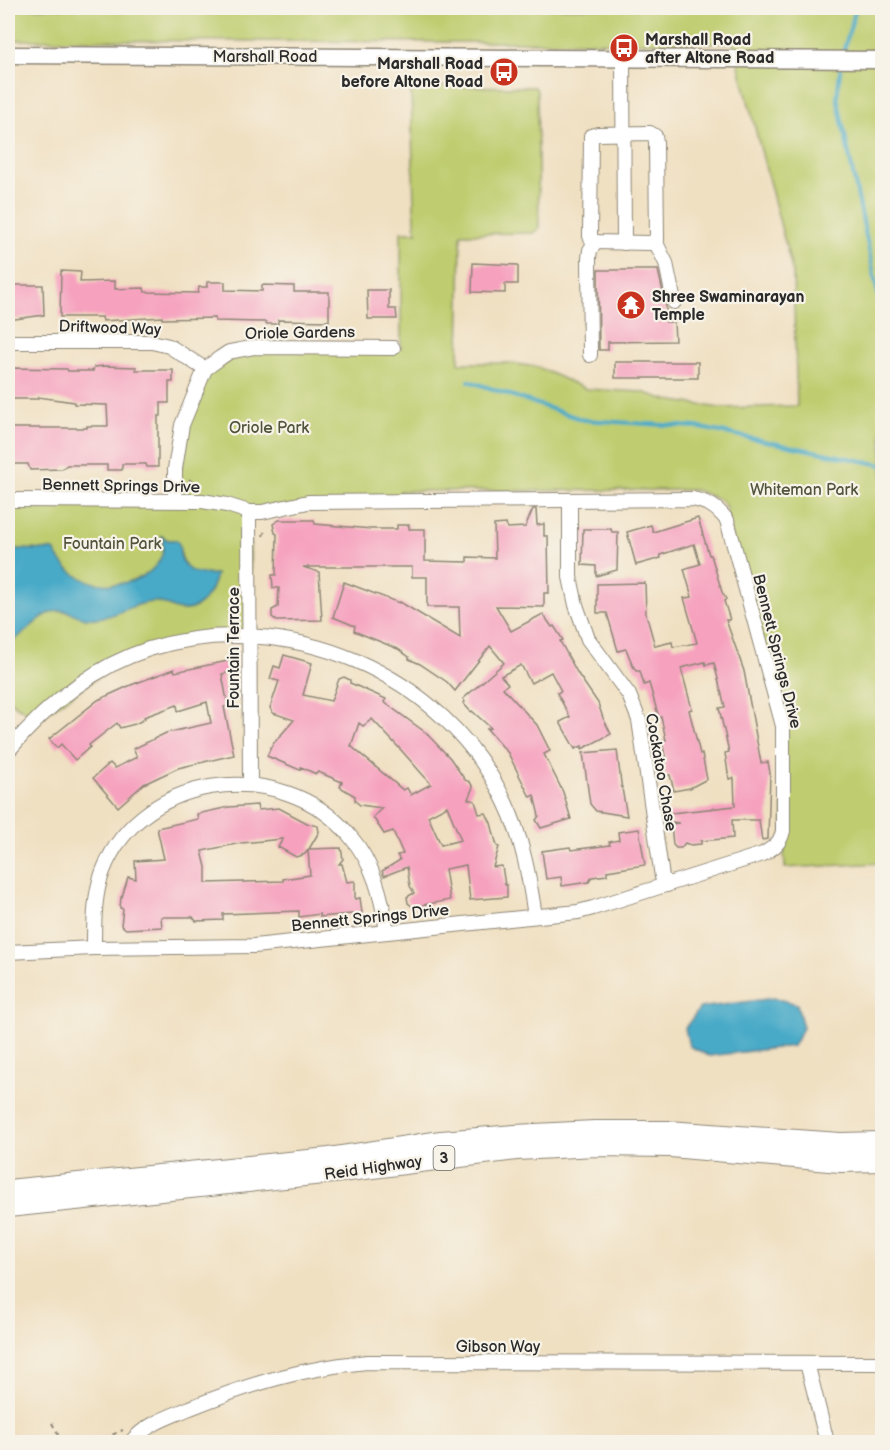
<svg xmlns="http://www.w3.org/2000/svg" width="890" height="1450" font-family="'Balsamiq Sans',sans-serif">
<style>
.green{fill:#bfcd6f;stroke:#757c4d;stroke-width:1.5}
.water{fill:#49aac8;stroke:#3a6a7a;stroke-width:1.5}
.lines{fill:none;stroke-linecap:round;stroke-linejoin:round}
.stream{stroke:#49aac8;stroke-width:4}
.building{fill:#f6a2bf;fill-rule:evenodd}
.minor-casing{stroke:#8e8676;stroke-width:16}
.major-casing{stroke:#8e8676;stroke-width:19}
.highway-casing{stroke:#8e8676;stroke-width:22}
.path{stroke:#8e8676;stroke-width:2;stroke-dasharray:4.5 4.5;stroke-linecap:butt}
.minor{stroke:#fff;stroke-width:14}
.major{stroke:#fff;stroke-width:16}
.highway{stroke:#fff;stroke-width:20}
.labels{text-anchor:middle;stroke-width:4.5;stroke-linejoin:round;paint-order:stroke}
.shield{fill:#f7f3e8;stroke:#686764;stroke-width:1.5}
.shield-label{font-size:15px;font-weight:bold;fill:#2b2b2b}
.poi-label{font-size:16px;font-weight:bold;fill:#2b2b2b;stroke:#f7f3e8;text-anchor:start}
.street-label{font-size:16px;fill:#2b2b2b;stroke:#f7f3e8}
.park-label{font-size:16px;fill:#50543c;stroke:#f7f3e8}
</style>
<rect width="100%" height="100%" fill="#f7f3e8"/>
<filter id="ink" filterUnits="userSpaceOnUse"><feTurbulence type="fractalNoise" baseFrequency=".0167" numOctaves="2"/><feDisplacementMap in="SourceGraphic" scale="12" xChannelSelector="R" yChannelSelector="G"/><feConvolveMatrix kernelMatrix="1 2 1 2 8 2 1 2 1" color-interpolation-filters="sRGB"/></filter>
<filter id="wash" filterUnits="userSpaceOnUse"><feTurbulence type="fractalNoise" baseFrequency=".008" numOctaves="4" result="noise"/><feDisplacementMap in="SourceGraphic" scale="24" xChannelSelector="R" yChannelSelector="G"/><feGaussianBlur stdDeviation="1.35" result="paint"/><feColorMatrix in="noise" values="0 0 0 0 0 0 0 0 0 0 0 0 0 0 0 0 0 1.4 0 .05"/><feComposite in="paint" operator="in"/></filter>
<g filter="url(#wash)">
<rect width="100%" height="100%" fill="#f0e0c2"/>
<path class="green" d="M8,8H882V863L785,868L783,831L784,741L727,520L726,507L720,500L696,490L400,491V501L250,512V637L221,636L126,658L37,719L8,700V643C25,636 38,614 57,611C68,608 77,617 88,618C111,620 128,605 150,602C161,600 166,606 176,609C198,615 212,593 216,574C211,574 205,576 200,575C182,573 182,553 176,540H168L162,536C163,542 165,548 163,554C156,579 113,590 91,583C74,578 62,565 54,550L8,549V500H175L195,391L220,358L268,347L401,348V232H418L416,231L414,208L411,86L535,87L537,91L539,229L533,233L461,234L459,363H508L537,367L586,389L642,392L667,400L720,408L797,406L793,273L733,43L8,40Z"/>
<g class="water">
<path d="M161,536L168,540H176C181,545 179,547 180,554C185,574 198,575 216,574C212,593 199,615 176,609C166,606 161,600 150,602C128,605 112,620 88,618C77,618 68,608 57,611C38,614 26,636 8,643V549L54,550C84,611 178,581 161,536Z"/>
<path d="M774,998L797,1004L803,1028L793,1046L709,1056L689,1046L685,1028L700,1008Z"/>
</g>
<g class="lines">
<g class="stream">
<path d="M842,56L856,8"/>
<path d="M841,63L837,97L882,313"/>
<path d="M469,381L584,420L696,427L882,465"/>
</g>
</g>
<g id="blocks">
<g class="building">
<path d="M473,263L518,265V284H505V293L472,292Z"/>
<path d="M598,270H658L666,306V322H674L675,341L608,342V350H599Z"/>
<path d="M61,271L81,272L80,282L115,281V289L144,288L145,292L198,293L199,287H207V282H225V290L262,291V285L294,286V292H329V321L278,320V324H266V322L215,321V318L162,319V317L103,321L102,317H60Z"/>
<path d="M8,285H43L44,315L8,320Z"/>
<path d="M367,290H389V309H396L397,319H368Z"/>
<rect x="615" y="362" width="83" height="16"/>
<path d="M105,366L136,367V370H173V382H169V403H161V416H158V467H147L146,464H122V470H107V465H67L62,469L30,470L28,464H10L11,428H87V426H108L107,405L74,404V402L38,397V399H8V368L67,369L68,371H93L94,367Z"/>
<path d="M533,509H536L537,525L544,524V536H548L549,593H544V607L496,606L511,631L543,614L552,627L554,626L563,640L560,641L578,674L598,703L603,718L611,734L582,749V746L575,749L560,722L570,717L557,693L561,691L551,672L531,683L521,665L501,676L508,684L503,688L537,725L550,751L544,754L563,792L571,819L541,828L536,820L539,816L534,795L530,797L508,753L487,729L491,728L472,711L471,712L463,703L465,702L463,699L504,663L490,646L455,691L447,682L420,664L409,659V657L398,649L354,631L355,626L333,617L344,582L399,603L400,602L460,638L459,607H427V577H412V567H303L319,572L322,620L277,621L272,617V610L278,607L279,588H273L272,575H276L277,534L275,533L273,524L279,520H314L315,524L372,529H397V525H409V529H425V561L467,562V557L495,558L494,525L506,524L507,528L525,527Z"/>
<path d="M698,518L709,555H711L722,592L726,599L724,601L730,620H726L744,671L761,763L768,762L770,773L768,839L762,840L759,820H732L733,838L701,841V844L690,845L685,843L681,848H676L673,845L671,824L679,823L663,821L662,814L735,806L734,778L729,779L725,753L729,752L719,708L725,707L714,663L706,665L705,662L681,668L692,709L689,710L700,754H702L707,779L690,788L674,791L670,775H665L664,762L666,761L662,741L666,740L661,717L659,718L649,683L644,685L640,671H636L633,666L626,649L618,651L607,613H597V584L645,583L646,614L655,646L672,642L673,647L697,643L684,598L692,597L684,569L700,564L694,544L660,555L661,558L636,565L627,532L651,525L653,532Z"/>
<path d="M583,529H611L612,532H618L617,570L596,576V566L582,565Z"/>
<path d="M284,655L312,663L303,695L331,701L339,679L344,677L350,680V683L386,699L384,702L425,732L450,758L465,780L470,782L473,787L468,799L475,801L479,814L486,813L491,823L497,846L499,847L493,867L502,866L505,885H507V897L470,900L466,865L445,869L450,900L413,907L408,903L407,897L414,893L410,886L407,867L384,876L382,871L400,860L397,855L403,854L393,831L384,834L373,817L382,808L360,805L355,801V796L340,787L342,782L318,772L316,774L301,767L300,770L267,756L272,745L294,720L273,713L270,708L279,681L270,679L274,666L280,668ZM372,719L401,750L431,784L411,795L407,788L403,790L351,746L359,723L363,726ZM447,806L461,840L441,845L428,816Z"/>
<path d="M233,660L235,671L222,674L228,706L224,707L234,755L178,768L144,784L118,807L93,778L110,763L115,768L137,757L133,749L166,733L211,723L207,702L178,711L177,705L144,717L145,719L135,724L120,728L117,723L89,745L90,747L75,760L61,744L57,748L49,739L98,700L131,685L174,669L175,672Z"/>
<path d="M617,750L621,783L627,816L596,811L590,804L583,753Z"/>
<path d="M257,805L258,810L279,808L309,824L318,826L319,832L309,849L341,848L343,859L339,864H342L347,882L355,881V899L360,898L362,913L320,917V914L299,917V911L223,914V920L196,921L193,917H161L162,927L126,929L121,925L123,909L120,908L121,897H122L128,877L136,879L135,861L164,859L157,828L198,819L197,814L229,807ZM283,839L278,847L296,857L305,854L308,850L310,875L283,879V881L206,883V867L202,851L241,843Z"/>
<path d="M639,829L645,865L607,871V875L592,877L589,882L562,886L561,877L546,879L542,851L570,847L571,850L610,845L609,842L619,840L618,832Z"/>
</g>
</g>
</g>
<g filter="url(#ink)">
<use href="#blocks" fill-opacity="0" stroke="#8e8676" stroke-width="1.5"/>
<g class="lines">
<g class="minor-casing">
<g id="minor">
<path d="M623,58L624,243"/>
<path d="M650,133L655,136L656,142L657,240L650,243L593,242L590,236L591,136L598,134Z"/>
<path d="M655,241L666,263L674,302"/>
<path d="M8,342H152L169,346L205,369"/>
<path d="M590,355L589,258L590,250L596,242"/>
<path d="M8,500L202,501L227,505L249,512H262L308,502L692,499C709,502 716,507 727,520L783,726V831C780,844 773,848 763,854L593,908L578,912L254,946L94,948L8,952"/>
<path d="M175,500V469L182,425L205,369L220,358L229,352L255,347L393,348"/>
<path d="M570,500V577L576,605L588,639L629,695L639,720L662,877L667,885"/>
<path d="M249,512L250,784"/>
<path d="M8,751C46,706 92,667 149,649C286,606 444,672 505,802C523,839 529,877 535,916"/>
<path d="M94,948C94,925 94,902 100,880C133,773 281,753 350,836C374,864 382,897 387,932"/>
<path d="M807,1363L827,1442"/>
<path d="M131,1442C146,1424 169,1417 190,1408C250,1384 302,1368 367,1362L882,1363"/>
</g>
</g>
<g class="major-casing">
<path id="major" d="M8,55L882,60"/>
</g>
<g class="highway-casing">
<g id="highway">
<path d="M8,1190L329,1158L441,1141L515,1135L594,1131H668L840,1143L882,1142"/>
<path d="M8,1207L333,1173L516,1150L596,1146L671,1147L840,1162L882,1161"/>
</g>
</g>
<g class="path">
<path d="M189,479L198,488"/>
<path d="M263,536L266,528"/>
<path d="M52,1423L59,1436L68,1442"/>
<path d="M96,1442L123,1430"/>
</g>
<use href="#minor" class="minor"/>
<use href="#major" class="major"/>
<use href="#highway" class="highway"/>
</g>
</g>
<defs>
<g id="bus-disc" transform="scale(1.5)"><circle r="9.5" fill="#c8321e" stroke="#f7f3e8"/><path d="M-5-6H5V4H4V6H2V4H-2V6H-4V4H-5ZM-3.5-4V0h7V-4ZM-3.5 1.2v1.5H-2V1.2ZM2 1.2v1.5H3.5V1.2Z" fill="#fff"/></g>
<g id="temple-disc" transform="scale(1.5)"><circle r="9.5" fill="#c8321e" stroke="#f7f3e8"/><path d="M0-6L5-2H3V0L6.5 2.5H4V6H1.5V3h-3V6H-4V2.5H-6.5L-3 0V-2H-5Z" fill="#fff"/></g>
</defs>
<g fill-rule="evenodd">
<use href="#bus-disc" x="624" y="48"/>
<use href="#bus-disc" x="504" y="72"/>
<use href="#temple-disc" x="631" y="305"/>
</g>
<g class="labels">
<rect class="shield" x="433.5" y="1146" width="21" height="24" rx="4.5"/>
<g class="shield-label">
<text x="444" y="1163">3</text>
</g>
<g class="poi-label">
<text x="645" y="45">Marshall Road<tspan x="645" dy="18">after Altone Road</tspan></text>
<text x="483" y="69" text-anchor="end">Marshall Road<tspan x="483" dy="18">before Altone Road</tspan></text>
<text x="652" y="302">Shree Swaminarayan<tspan x="652" dy="18">Temple</tspan></text>
</g>
<g class="street-label">
<text x="265" y="62">Marshall Road</text>
<text transform="translate(110 327) rotate(2)" y="6">Driftwood Way</text>
<text transform="translate(300 332) rotate(-1)" y="6">Oriole Gardens</text>
<text transform="translate(121 485) rotate(1)" y="6">Bennett Springs Drive</text>
<text transform="translate(233 648) rotate(-90)" y="6">Fountain Terrace</text>
<text transform="translate(778 651) rotate(76)" y="6">Bennett Springs Drive</text>
<text transform="translate(662 772) rotate(80)" y="6">Cockatoo Chase</text>
<text transform="translate(370 917) rotate(-6)" y="6">Bennett Springs Drive</text>
<text transform="translate(373 1167) rotate(-8)" y="6">Reid Highway</text>
<text x="498" y="1352">Gibson Way</text>
</g>
<g class="park-label">
<text x="269" y="433">Oriole Park</text>
<text x="804" y="495">Whiteman Park</text>
<text x="112" y="549">Fountain Park</text>
</g>
</g>
<rect width="890" height="1450" fill="none" stroke="#f7f3e8" stroke-width="30"/>
</svg>
